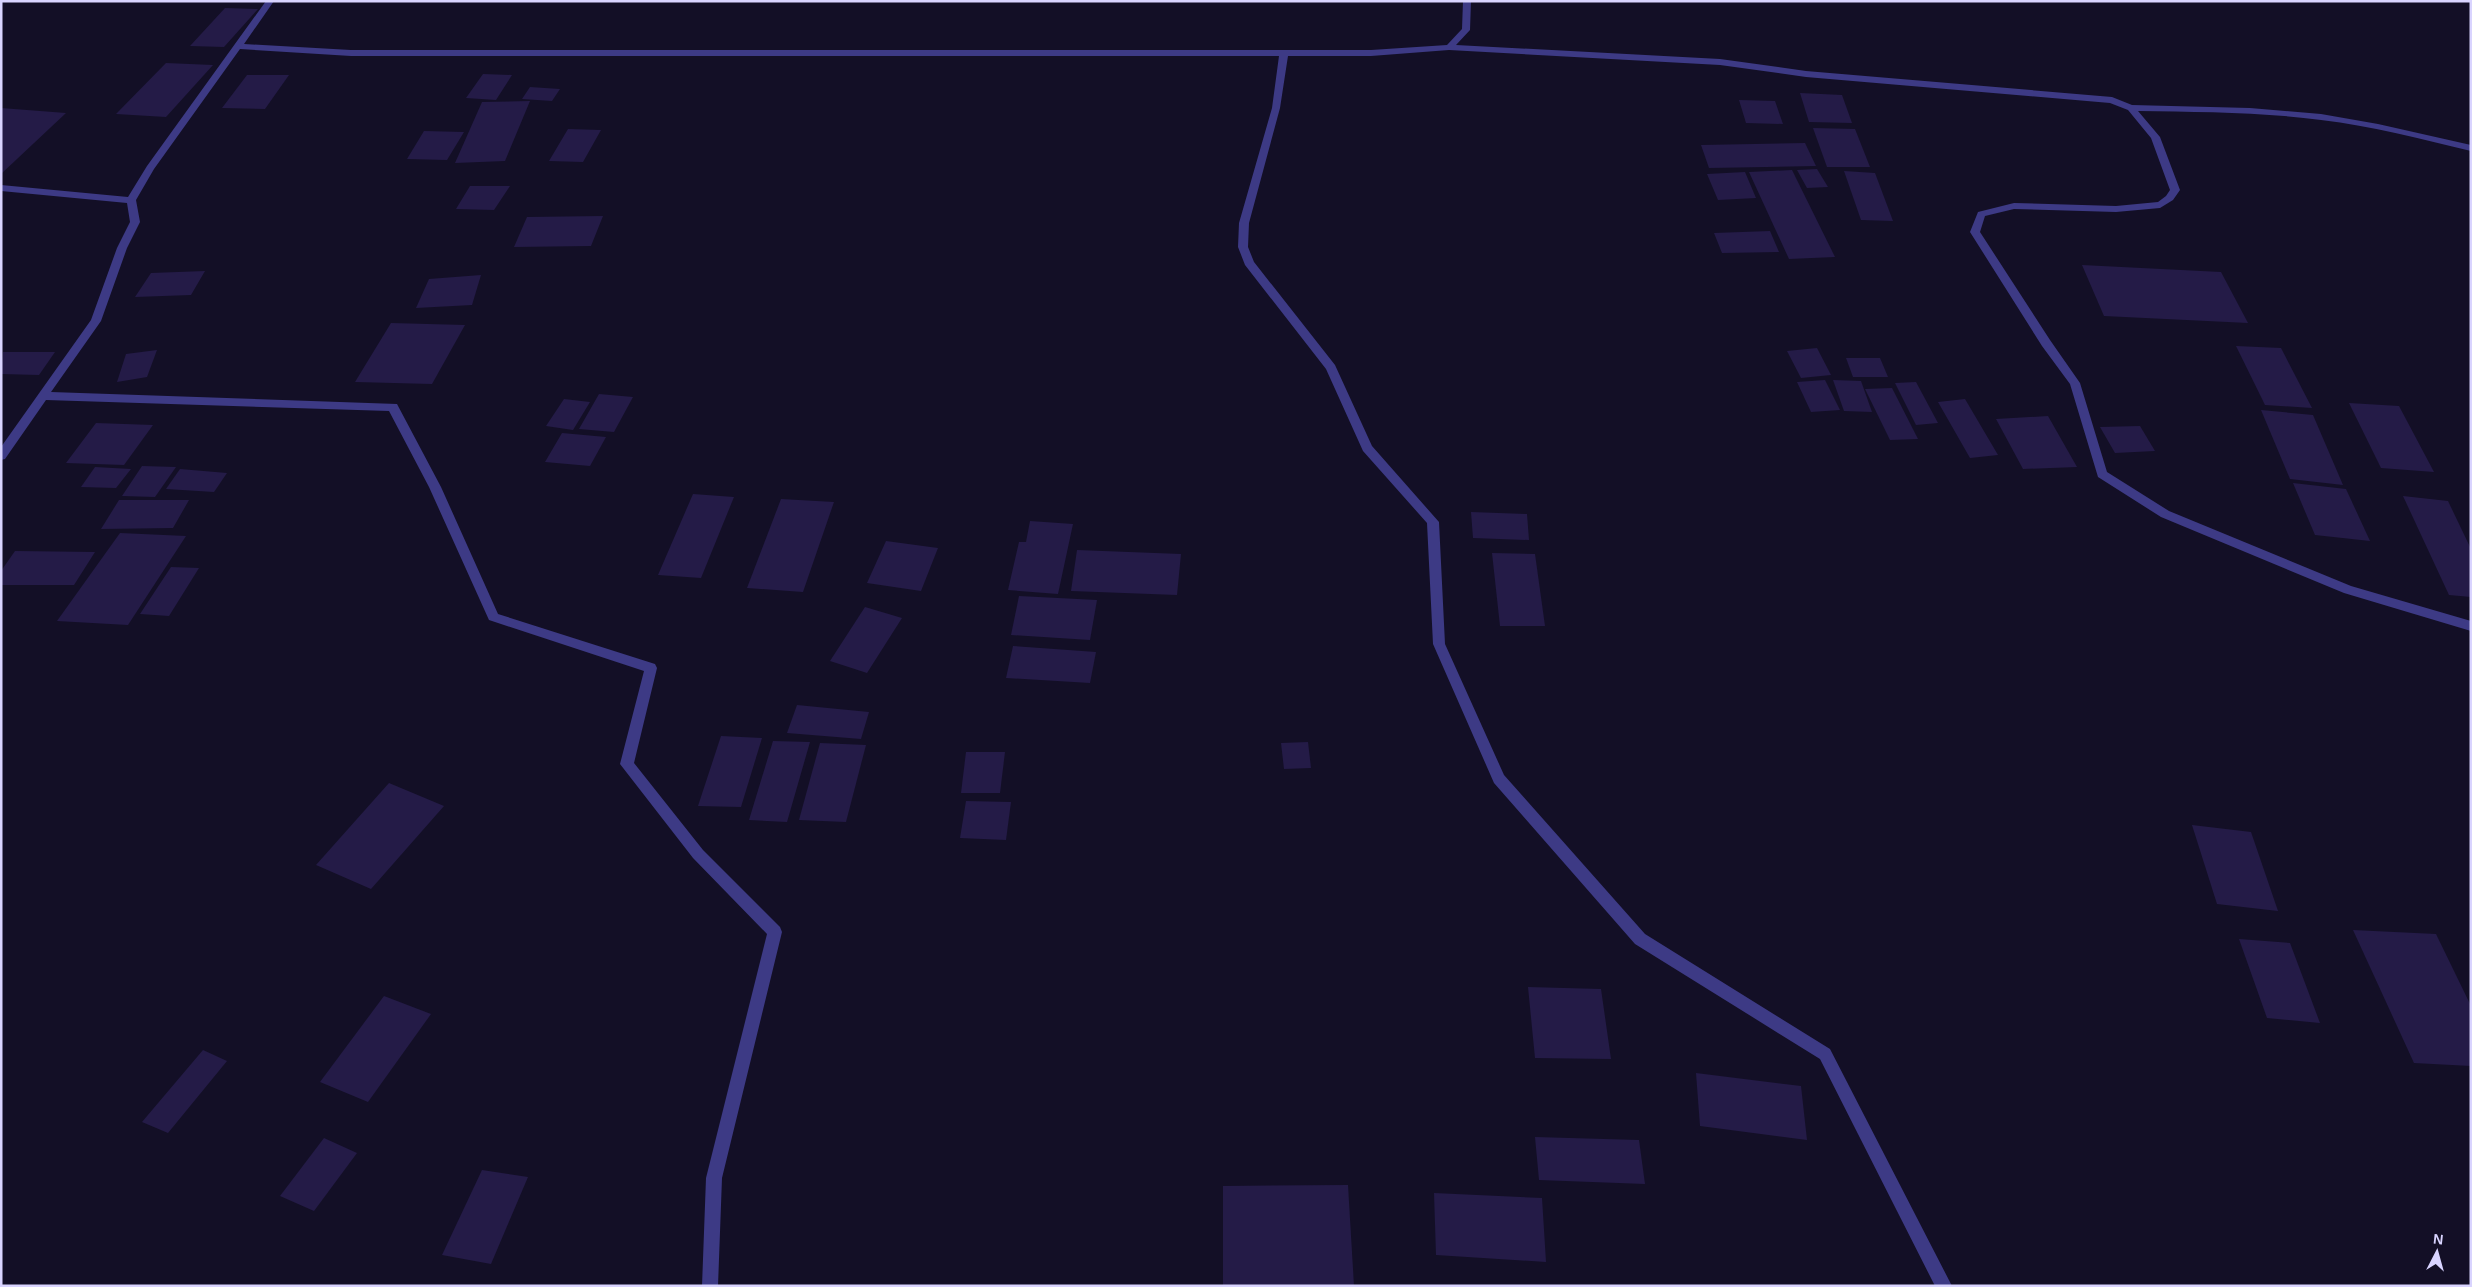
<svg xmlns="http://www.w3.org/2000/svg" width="2472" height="1287" font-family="Arial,sans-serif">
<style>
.building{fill:#241b47}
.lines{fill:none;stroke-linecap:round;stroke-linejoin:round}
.minor{fill:#3d3a85;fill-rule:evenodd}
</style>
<rect width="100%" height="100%" fill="#130f26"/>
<g class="building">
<path d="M225,8L258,9L224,47L190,46Z"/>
<path d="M166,63L213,65L166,117L116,114Z"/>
<path d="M483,74L512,75L496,100L466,98Z"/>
<path d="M247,75H289L265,109L222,108Z"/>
<path d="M530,87L560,89L552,101L522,99Z"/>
<path d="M1800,93L1842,95L1852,123L1809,122Z"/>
<path d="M1739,100L1775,101L1783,124L1746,123Z"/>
<path d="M530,101L505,161L455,163L482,102Z"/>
<path d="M1,108L66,113L1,174Z"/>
<path d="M1813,128L1855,129L1870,167H1827Z"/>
<path d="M568,129L601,130L583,162L549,161Z"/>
<path d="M424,131L464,132L447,160L407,159Z"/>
<path d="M1805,143L1816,166L1709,168L1701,145Z"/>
<path d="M1817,169L1828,187L1807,188L1797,170Z"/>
<path d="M1792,170L1835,257L1789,259L1749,172Z"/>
<path d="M1844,171L1875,173L1893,221L1861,220Z"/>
<path d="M1745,172L1756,198L1718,200L1707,174Z"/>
<path d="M470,186H510L494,210L456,209Z"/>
<path d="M603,216L591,246L514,247L527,217Z"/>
<path d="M1770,231L1779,252L1722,253L1714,233Z"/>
<path d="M2082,265L2221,272L2248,323L2104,316Z"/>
<path d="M205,271L191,295L135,297L151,273Z"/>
<path d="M481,275L472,305L416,308L429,279Z"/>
<path d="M391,323L465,325L432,384L355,382Z"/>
<path d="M2236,346L2281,348L2312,408L2265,405Z"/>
<path d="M1817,348L1831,375L1801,378L1787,351Z"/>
<path d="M157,350L147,377L117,382L126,354Z"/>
<path d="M3,352H55L39,375L1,374Z"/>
<path d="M1846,358H1880L1888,377H1853Z"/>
<path d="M1825,380L1840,410L1811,412L1797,382Z"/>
<path d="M1833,380L1861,381L1872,412L1844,411Z"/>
<path d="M1916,382L1938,423L1916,425L1895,383Z"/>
<path d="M1892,388L1918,439L1890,440L1865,389Z"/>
<path d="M599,394L633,397L614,432L579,429Z"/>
<path d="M564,399L590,402L573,430L546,426Z"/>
<path d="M1965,399L1998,455L1970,458L1938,402Z"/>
<path d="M2349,403L2399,406L2434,472L2381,468Z"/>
<path d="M2261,410L2313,415L2343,485L2290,479Z"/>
<path d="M2048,416L2077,467L2023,469L1996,419Z"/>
<path d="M96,423L153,425L124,465L66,463Z"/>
<path d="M2140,426L2155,451L2115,453L2100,427Z"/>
<path d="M562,433L606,437L590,466L545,462Z"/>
<path d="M142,466L176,467L155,497L122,496Z"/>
<path d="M95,467L131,469L116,488L81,487Z"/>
<path d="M180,469L227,473L214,492L166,489Z"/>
<path d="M2293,483L2346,489L2370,541L2315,535Z"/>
<path d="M693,494L734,497L701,578L658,575Z"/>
<path d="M2403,496L2448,501L2471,549V597L2449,595Z"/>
<path d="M781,499L834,502L803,592L747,588Z"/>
<path d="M119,500H189L173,528L101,529Z"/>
<path d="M1471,512L1527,514L1529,540L1473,538Z"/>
<path d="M1030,521L1073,524L1058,594L1008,590L1019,542H1026Z"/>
<path d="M120,533L186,536L128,625L57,621Z"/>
<path d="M886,541L938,548L921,591L867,583Z"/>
<path d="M1077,550L1181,554L1177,595L1071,591Z"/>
<path d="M15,551L95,552L74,585H1V571Z"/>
<path d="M1492,553L1535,554L1545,626H1500Z"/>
<path d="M171,567L199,568L169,616L140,614Z"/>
<path d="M1019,596L1097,600L1090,640L1011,635Z"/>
<path d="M865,607L902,618L867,673L830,661Z"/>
<path d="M1013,646L1096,652L1090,683L1006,678Z"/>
<path d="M797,705L869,712L861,739L787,733Z"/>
<path d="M721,736L762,738L741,807L698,806Z"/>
<path d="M773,741L810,742L787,822L749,820Z"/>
<path d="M1308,742L1311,768L1284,769L1281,743Z"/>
<path d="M820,743L866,745L846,822L799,820Z"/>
<path d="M966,752H1005L1000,793H961Z"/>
<path d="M389,783L444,806L371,889L316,865Z"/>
<path d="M966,801L1011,802L1006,840L960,838Z"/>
<path d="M2192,825L2251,832L2278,911L2217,904Z"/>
<path d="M2353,930L2436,934L2471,1006V1066L2414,1063Z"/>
<path d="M2239,939L2290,943L2320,1023L2267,1018Z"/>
<path d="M1528,987L1601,989L1611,1059L1535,1058Z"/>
<path d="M384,996L431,1014L368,1102L320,1082Z"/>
<path d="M203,1050L227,1061L168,1133L142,1122Z"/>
<path d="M1696,1073L1801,1086L1807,1140L1700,1126Z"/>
<path d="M1535,1137L1639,1140L1645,1184L1539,1180Z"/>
<path d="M324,1138L357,1153L314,1211L280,1196Z"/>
<path d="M482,1170L528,1177L491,1264L442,1255Z"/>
<path d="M1348,1185L1354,1286H1223V1186Z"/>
<path d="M1434,1193L1542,1198L1546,1262L1436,1255Z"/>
</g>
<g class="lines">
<path class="minor" d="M266,1H274L244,44L351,50H1371L1447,45L1462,29L1463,1H1471L1470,30L1456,45L1720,59L1806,71L2112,97L2132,105L2250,108L2321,114L2378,124L2471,145V151C2421,139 2372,126 2321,120C2261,112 2199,112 2138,111L2160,137L2180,190L2173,200L2160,208L2116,212L2014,209L1985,216L1980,232L2050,340L2080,383L2107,472L2169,511L2351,586L2471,621V631L2344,593L2161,517L2098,477L2070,384L2042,346L1970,232L1978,212L2014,203L2116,206L2158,202L2166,196L2170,190L2151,138L2128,110L2110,103L1806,77L1720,65L1449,50L1371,56H1288L1280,108L1249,223L1248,247L1254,262L1335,365L1372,446L1439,522L1445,644L1504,775L1645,934L1830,1049L1952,1286H1935L1820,1059L1635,944L1494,783L1433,644L1427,523L1363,451L1326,369L1245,265L1238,247L1239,223L1272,108L1279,56H351L240,49L154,169L136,200L140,222L127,248L101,321L51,392L397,404L441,487L498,614L655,664L657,668L634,763L703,850L780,927L782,932L722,1178L718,1286H702L706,1178L767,934L693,858L620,764L644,671L489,620L429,487L389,411L46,400L5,459L1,460V447L91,320L117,248L130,222L127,203L1,191V185L128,197L147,166Z"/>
</g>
<rect width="2472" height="1287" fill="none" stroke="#d9d4ff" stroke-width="5"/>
<g transform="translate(2437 1252) rotate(6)" stroke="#130f26" stroke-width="4" paint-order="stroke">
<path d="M0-4L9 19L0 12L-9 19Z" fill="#d9d4ff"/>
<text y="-8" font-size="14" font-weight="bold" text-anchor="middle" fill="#d9d4ff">N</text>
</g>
</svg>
